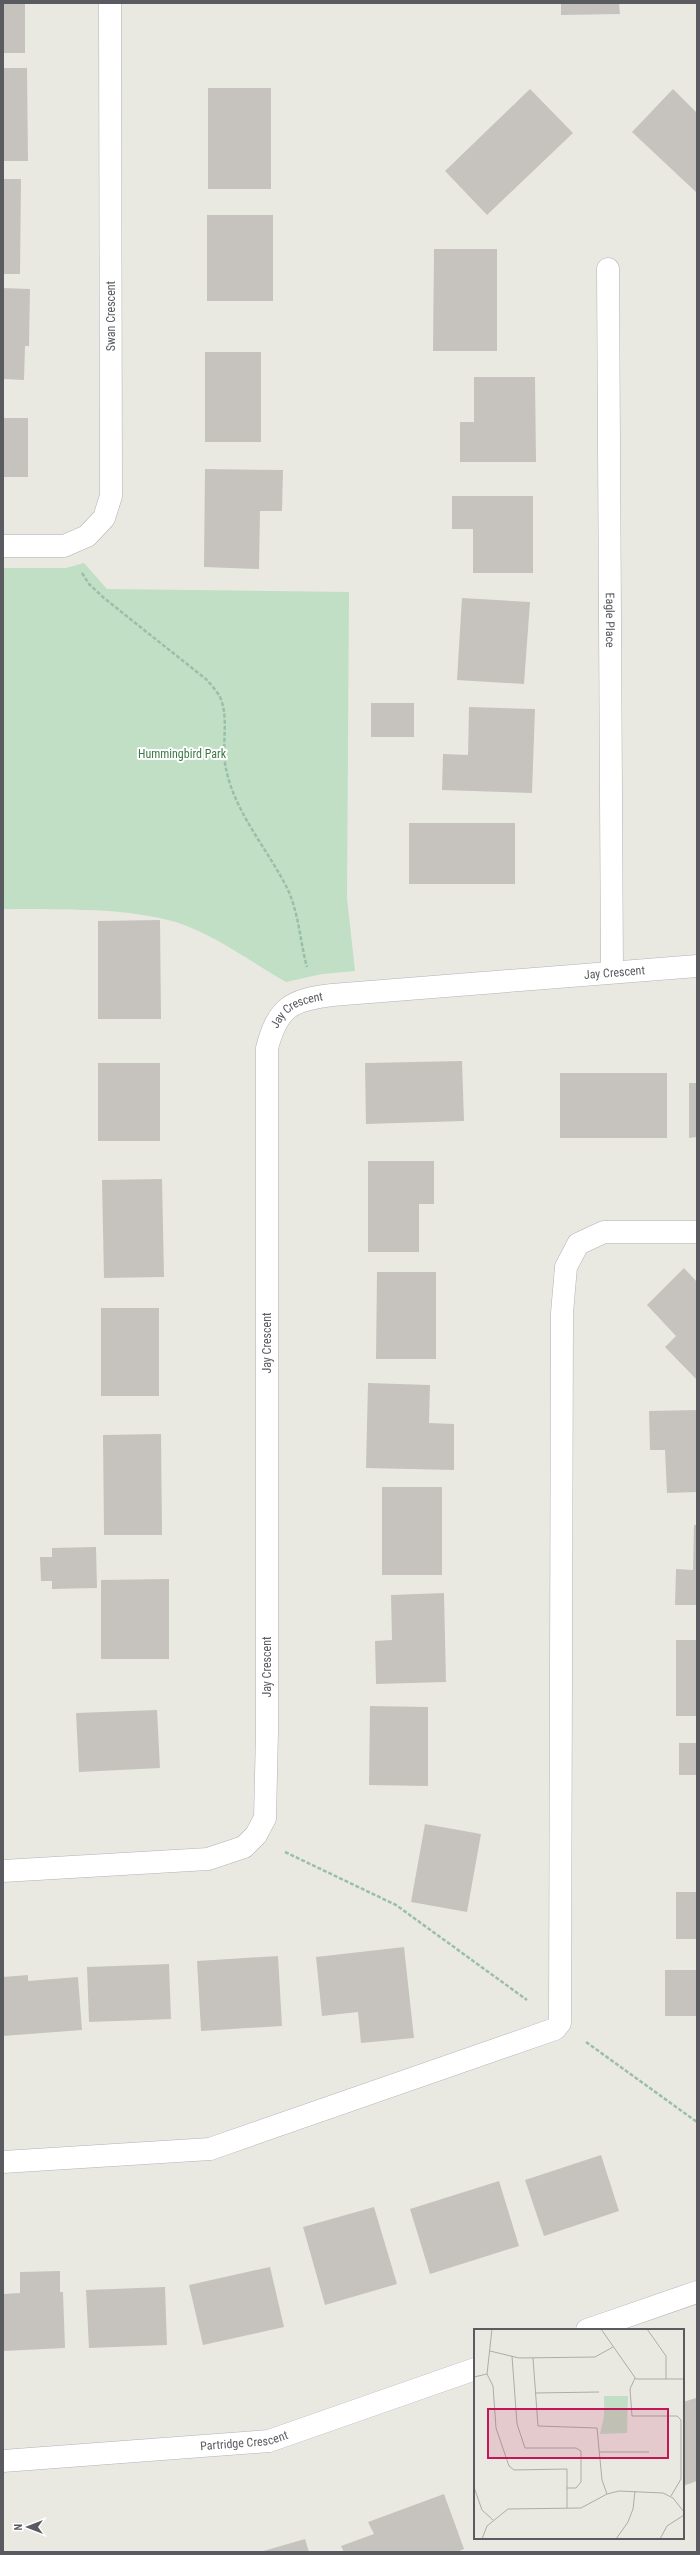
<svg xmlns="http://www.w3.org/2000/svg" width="700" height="2555" font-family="'Roboto Condensed',sans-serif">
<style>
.green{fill:#c0dfc4}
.building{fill:#c6c3be}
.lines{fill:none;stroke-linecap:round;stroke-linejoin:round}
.minor-casing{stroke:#b1b2b7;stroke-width:23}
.path{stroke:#9abfa9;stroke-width:2.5;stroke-dasharray:4 2;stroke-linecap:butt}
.minor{stroke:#fff;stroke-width:22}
.labels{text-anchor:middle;stroke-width:4;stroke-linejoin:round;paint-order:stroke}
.street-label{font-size:12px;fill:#595b60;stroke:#fff}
.park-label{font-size:12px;fill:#3e7a48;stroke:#fff}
.inset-road{fill:none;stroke:#acaca9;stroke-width:1}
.view{fill:#c2185b;fill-opacity:0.15;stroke:#c2185b;stroke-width:2}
.inset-edge{fill:none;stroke:#595b60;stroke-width:2}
</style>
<rect width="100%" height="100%" fill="#eae9e1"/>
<path class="green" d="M84,563L107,589L349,592L347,898L355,971L322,974L286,982C249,961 206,928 164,919C112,907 56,910 3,909V568H66Z"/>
<g class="building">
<rect x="3" y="3" width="22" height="50"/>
<path d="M561,3H619L620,14L561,15Z"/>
<path d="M3,68H27L28,161H3Z"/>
<rect x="208" y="88" width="63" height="101"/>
<path d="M530,89L573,133L487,215L445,171Z"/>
<path d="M673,89L697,113V193L632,132Z"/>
<path d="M3,179H21L20,274H3Z"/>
<rect x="207" y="215" width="66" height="86"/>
<path d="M434,249H497V351H433Z"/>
<path d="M3,288L30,289L29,346H25L24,380L3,379Z"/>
<rect x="205" y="352" width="56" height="90"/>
<path d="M474,377H535L536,462H460V422H474Z"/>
<rect x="3" y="418" width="25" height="59"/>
<path d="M205,469L283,470L282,511H260L259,569L204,567Z"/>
<path d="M452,496H533V573H473V529H452Z"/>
<path d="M462,598L530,602L524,684L457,680Z"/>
<rect x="371" y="703" width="43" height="34"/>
<path d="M469,707L535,709L532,793L442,790L443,754L468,755Z"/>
<rect x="409" y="823" width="106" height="61"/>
<path d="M160,920L161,1019H98V921Z"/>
<path d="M462,1061L464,1121L366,1124L365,1063Z"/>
<rect x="98" y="1063" width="62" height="78"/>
<rect x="560" y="1073" width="107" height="65"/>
<path d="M689,1083H697V1137L689,1138Z"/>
<path d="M368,1161H434V1204H419V1252H368Z"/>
<path d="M162,1179L164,1277L104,1278L102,1180Z"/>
<path d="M684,1268L697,1282V1380L665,1347L676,1336L647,1305Z"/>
<path d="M377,1272H436V1359H376Z"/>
<rect x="101" y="1308" width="58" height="88"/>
<path d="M368,1383L430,1385L429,1423L454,1424V1470L366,1468Z"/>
<path d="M697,1410V1492L667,1493L665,1450H650L649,1411Z"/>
<path d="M161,1434L162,1535H104L103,1435Z"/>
<rect x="382" y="1487" width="60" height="88"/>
<path d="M694,1525H697V1605H675L676,1569L693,1570Z"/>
<path d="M96,1547L97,1588L52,1589V1581H41L40,1557H52V1548Z"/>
<path d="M169,1579V1659H101V1580Z"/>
<path d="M444,1593L446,1682L376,1684L375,1641L392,1640L391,1595Z"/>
<rect x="676" y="1640" width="21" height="76"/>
<path d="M370,1706L428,1707V1786L369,1785Z"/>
<path d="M157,1710L160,1768L79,1772L76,1713Z"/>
<rect x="679" y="1743" width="18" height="32"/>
<path d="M425,1824L481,1834L467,1912L411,1902Z"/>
<rect x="676" y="1892" width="21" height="47"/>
<path d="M404,1947L414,2038L361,2043L358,2012L322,2016L316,1957Z"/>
<path d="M278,1956L282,2026L201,2031L197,1961Z"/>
<path d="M169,1964L171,2019L89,2022L87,1967Z"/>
<rect x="665" y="1970" width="32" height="46"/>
<path d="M28,1975V1981L78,1977L82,2030L3,2036V1977Z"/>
<path d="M601,2155L619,2211L544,2236L525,2180Z"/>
<path d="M499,2181L519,2246L430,2274L410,2209Z"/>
<path d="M374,2207L397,2284L325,2305L303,2227Z"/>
<path d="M270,2267L284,2327L203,2345L189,2285Z"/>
<path d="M60,2271V2292H63L65,2348L3,2351V2294L20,2293V2272Z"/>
<path d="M165,2287L167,2345L89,2348L86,2290Z"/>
<path d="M696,2398L697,2481L683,2486V2402Z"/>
<path d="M444,2494L464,2549L457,2552H344L341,2546L374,2534L368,2522Z"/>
<path d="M305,2539L309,2552H260Z"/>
</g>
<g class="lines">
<g class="minor-casing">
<g id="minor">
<path id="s1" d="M608,269L612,972"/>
<path d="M3,546H64L87,536L104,518L111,496L110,3"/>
<path id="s2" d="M3,1871L208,1859L244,1847L256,1835L265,1818L267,1732V1048C278,1007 291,1000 332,995L697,966"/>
<path d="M3,2162L210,2149L555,2029L560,2023L562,1313L566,1267L578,1244L604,1232H697"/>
<path d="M587,2330L697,2292"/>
<path id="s3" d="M3,2461L269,2441L475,2369"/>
</g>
</g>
<g class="path">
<path d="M82,573L89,584L104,598L207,680C211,685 217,691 220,697C229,717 222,742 225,763C232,810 268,849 288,890C299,914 300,942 307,967"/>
<path d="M285,1852L396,1905L527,2000"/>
<path d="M586,2042L697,2122"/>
</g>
<use href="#minor" class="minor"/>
</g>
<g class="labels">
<g class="street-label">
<text transform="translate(111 316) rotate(-90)" y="4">Swan Crescent</text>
<text dy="4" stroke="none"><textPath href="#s1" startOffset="351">Eagle Place</textPath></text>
<text dy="4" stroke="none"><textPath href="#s2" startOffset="1425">Jay Crescent</textPath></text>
<text dy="4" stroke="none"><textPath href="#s2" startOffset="1102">Jay Crescent</textPath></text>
<text transform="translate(267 1343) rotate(-90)" y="4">Jay Crescent</text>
<text transform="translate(267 1667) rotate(-90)" y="4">Jay Crescent</text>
<text dy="4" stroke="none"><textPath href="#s3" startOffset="242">Partridge Crescent</textPath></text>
</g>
<g class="park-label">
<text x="182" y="758">Hummingbird Park</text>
</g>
</g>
<g transform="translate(474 2329)">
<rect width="210" height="210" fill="#eae9e1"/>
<path d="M130,67H154L153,104L126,105L130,87Z" fill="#c0dfc4"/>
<path class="inset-road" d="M18,0L13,45L19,57L22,99L35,137L40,141L93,140V179M127,0L162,50H210M173,0L192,27V50M16,22L45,29L121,28L139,18M38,27L43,95L51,119H102L107,122V153L102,159H93M59,29L64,97L123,99L128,151L133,165M0,48L13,45M161,49L156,60L158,87H203L207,91V150L197,167M61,64L125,63M126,123H175M0,158L8,181L19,191M8,210L13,197L34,180L107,179L133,165L145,162L189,164L199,169L210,183M142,210L154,193L159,180L161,162M186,210L193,197L210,186"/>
<path class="view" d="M14,80H194V129H14Z"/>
<rect width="210" height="210" class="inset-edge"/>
</g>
<rect width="700" height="2555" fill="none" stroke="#595b60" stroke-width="8"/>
<g transform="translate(28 2527) rotate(270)" stroke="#ffffff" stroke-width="3" paint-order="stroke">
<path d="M0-3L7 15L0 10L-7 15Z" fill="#595b60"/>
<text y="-6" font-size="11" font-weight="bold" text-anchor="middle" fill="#595b60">N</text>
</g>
</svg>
